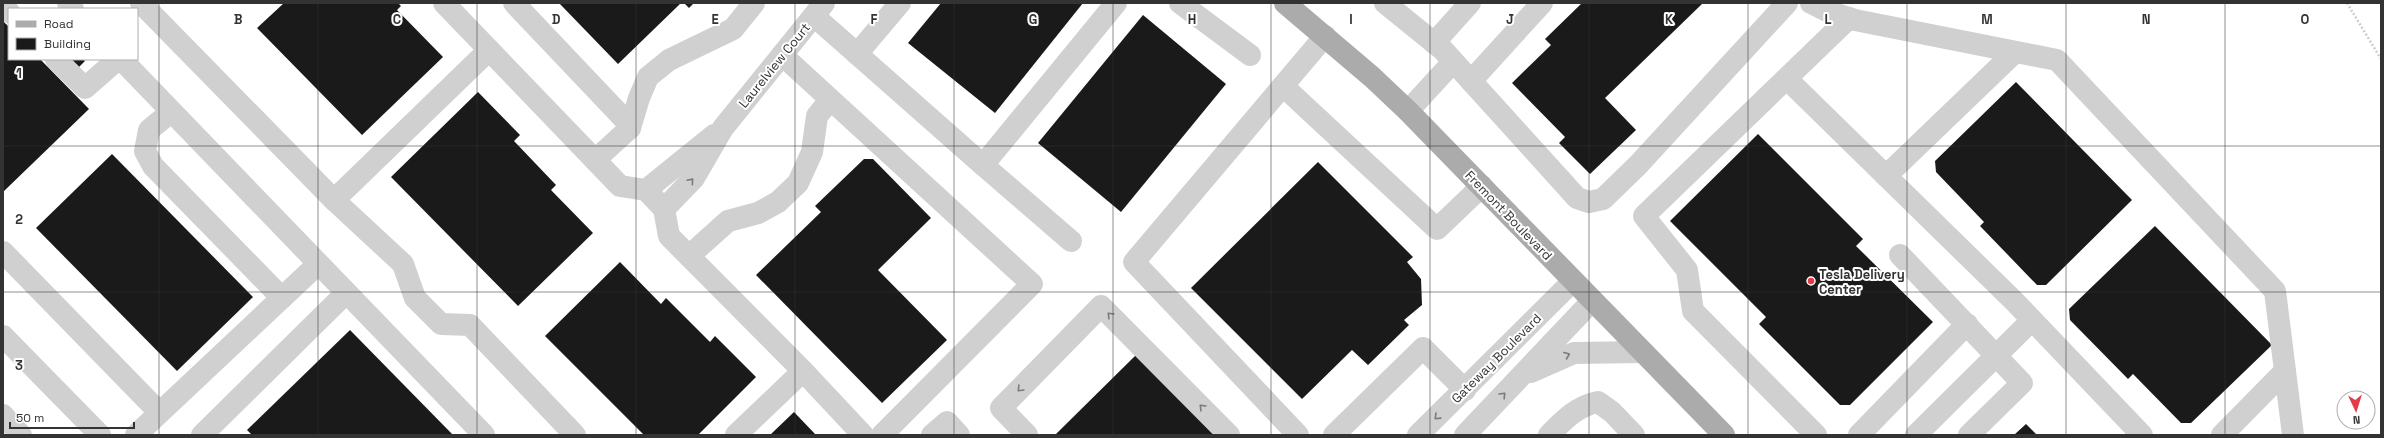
<svg xmlns="http://www.w3.org/2000/svg" width="2384" height="438" font-family="'Space Grotesk',sans-serif">
<style>
.building{fill:#1a1a1a}
.lines{fill:none;stroke-linecap:round;stroke-linejoin:round}
.path{stroke:#cdcdcd;stroke-width:2.5;stroke-dasharray:2 2;stroke-linecap:butt}
.minor{stroke:#d0d0d0;stroke-width:22}
.major{stroke:#ababab;stroke-width:22}
.oneway{stroke:#7a7a7a}
.grid{fill:none;stroke:#333;stroke-width:1;stroke-opacity:0.55}
.poi-dot{fill:#e63946;stroke:#fff;stroke-width:1.5}
.labels{text-anchor:middle;stroke-width:4;stroke-linejoin:round;paint-order:stroke}
.street-label{font-size:13px;fill:#333;stroke:#fff}
.poi-label{font-size:13px;font-weight:bold;fill:#333;stroke:#fff;text-anchor:start}
.grid-label{font-size:13px;text-anchor:middle;font-weight:bold;fill:#333;stroke:#fff;stroke-width:4;stroke-linejoin:round;paint-order:stroke}
</style>
<rect width="100%" height="100%" fill="#fff"/>
<g class="building">
<path d="M284,3H398L401,6L397,10L443,57L362,135L257,28Z"/>
<path d="M559,3H681L618,64Z"/>
<path d="M684,3H694L689,8Z"/>
<path d="M941,3H1083L995,113L908,43Z"/>
<path d="M1582,3H1703L1605,98L1636,130L1590,174L1559,143L1565,137L1512,83L1551,45L1545,39Z"/>
<path d="M1143,15L1226,84L1121,212L1038,143Z"/>
<path d="M3,21L9,27V59H40L89,109L3,192Z"/>
<path d="M73,59H83L85,61L79,67L72,61Z"/>
<path d="M2016,82L2132,200L2046,285H2037L1980,226L1984,222L1936,172L1935,161Z"/>
<path d="M478,92L520,135L514,141L556,185L551,190L593,233L518,306L391,177Z"/>
<path d="M1758,134L1863,239L1856,246L1933,322L1850,405H1840L1759,324L1766,317L1670,221Z"/>
<path d="M112,154L253,297L177,371L36,228Z"/>
<path d="M864,159H873L931,218L878,270L947,340L882,403L756,275L821,212L815,206Z"/>
<path d="M1318,162L1413,257L1407,262L1421,279L1422,305L1404,320L1409,325L1368,365L1352,350L1302,399L1191,288Z"/>
<path d="M2155,226L2272,345L2191,423H2181L2133,374L2128,379L2070,320L2069,309Z"/>
<path d="M620,262L661,304L666,298L710,342L715,336L756,377L698,435H644L545,336Z"/>
<path d="M350,330L453,435H252L247,430Z"/>
<path d="M1136,355L1216,435H1055Z"/>
<path d="M794,412L816,435H770Z"/>
<path d="M2026,424L2037,435H2014Z"/>
</g>
<g class="lines">
<path class="path" d="M2347,3L2381,59"/>
<g class="minor">
<path d="M68,3L73,9"/>
<path d="M141,3L334,200L403,264L415,298L441,324L470,325L575,435"/>
<path d="M444,3L620,186L646,190L664,209L669,236L803,371L863,435"/>
<path d="M514,3L626,121L630,128"/>
<path d="M1180,3L1250,55"/>
<path d="M1385,3L1443,50L1577,198L1589,202L1603,199L1638,165L1787,3"/>
<path d="M1811,3L1827,11L1855,20L2057,60L2275,291L2293,435"/>
<path d="M3,6L9,12"/>
<path d="M814,16L983,165L1116,3"/>
<path d="M1434,43L1470,3"/>
<path d="M857,54L900,3"/>
<path d="M782,55L1032,284L882,435"/>
<path d="M56,59L85,88L118,59"/>
<path d="M121,59L484,435"/>
<path d="M1787,79L2015,302L2142,435"/>
<path d="M1471,81L1542,3"/>
<path d="M1283,86L1437,229L1482,186"/>
<path d="M1408,111L1453,62"/>
<path d="M171,112L149,130L145,151L153,166L282,298"/>
<path d="M595,160L630,128L639,98L648,77L669,60L733,29L754,3"/>
<path d="M983,165L1071,241"/>
<path d="M1886,176L2015,52"/>
<path d="M646,190L714,135"/>
<path d="M334,200L489,50"/>
<path d="M664,209L694,178L723,128L824,3"/>
<path d="M3,252L159,412"/>
<path d="M1900,255L2022,383L1969,435"/>
<path d="M689,256L728,221L758,213L778,202L798,183L812,152L817,116L830,100"/>
<path d="M3,336L100,435"/>
<path d="M1531,372L1574,353L1643,352"/>
<path d="M3,415L21,435"/>
<path d="M136,435L318,264"/>
<path d="M202,435L346,293"/>
<path d="M736,435L803,371"/>
<path d="M932,435L947,422L959,435"/>
<path d="M1027,435L1001,408L1101,306L1229,435"/>
<path d="M1298,435L1134,262L1325,36"/>
<path d="M1334,435L1423,348L1465,390"/>
<path d="M1418,435L1573,281"/>
<path d="M1465,435L1592,301"/>
<path d="M1549,435C1564,420 1577,406 1598,402L1612,412L1634,435"/>
<path d="M1816,435L1693,311L1687,270L1644,216L1849,18"/>
<path d="M1859,435L1967,324"/>
<path d="M1916,435L2032,320"/>
<path d="M2222,435L2285,371"/>
</g>
<path class="major" d="M1285,3L1372,77L1408,111L1724,435"/>
</g>
<defs><path id="oneway-chevron" d="M-2-3.5L2.5 0L-2 3.5" fill="none" stroke-width="1.6" stroke-linecap="round" stroke-linejoin="round"/></defs>
<g class="oneway">
<use href="#oneway-chevron" transform="translate(691 181) rotate(-49)"/>
<use href="#oneway-chevron" transform="translate(1110 315) rotate(-135)"/>
<use href="#oneway-chevron" transform="translate(1567 355) rotate(-22)"/>
<use href="#oneway-chevron" transform="translate(1020 389) rotate(134)"/>
<use href="#oneway-chevron" transform="translate(1503 395) rotate(-46)"/>
<use href="#oneway-chevron" transform="translate(1202 407) rotate(-135)"/>
<use href="#oneway-chevron" transform="translate(1437 417) rotate(136)"/>
</g>
<path class="grid" d="M159,3V435M318,3V435M477,3V435M636,3V435M795,3V435M954,3V435M1113,3V435M1271,3V435M1430,3V435M1589,3V435M1748,3V435M1907,3V435M2066,3V435M2225,3V435M3,146H2381M3,292H2381"/>
<circle class="poi-dot" cx="1811" cy="281" r="4"/>
<g class="labels">
<g class="street-label">
<text transform="translate(774 65) rotate(-51)" y="5">Laurelview Court</text>
<text transform="translate(1509 215) rotate(46)" y="5">Fremont Boulevard</text>
<text transform="translate(1496 358) rotate(-45)" y="5">Gateway Boulevard</text>
</g>
<g class="poi-label">
<text x="1819" y="279">Tesla Delivery<tspan x="1819" dy="15">Center</tspan></text>
</g>
</g>
<g class="grid-label">
<text x="238" y="24">B</text>
<text x="397" y="24">C</text>
<text x="556" y="24">D</text>
<text x="715" y="24">E</text>
<text x="874" y="24">F</text>
<text x="1033" y="24">G</text>
<text x="1192" y="24">H</text>
<text x="1351" y="24">I</text>
<text x="1510" y="24">J</text>
<text x="1669" y="24">K</text>
<text x="1828" y="24">L</text>
<text x="1987" y="24">M</text>
<text x="2146" y="24">N</text>
<text x="2305" y="24">O</text>
<text x="19" y="78">1</text>
<text x="19" y="224">2</text>
<text x="19" y="370">3</text>
</g>
<rect width="2384" height="438" fill="none" stroke="#333333" stroke-width="8"/>
<rect x="8" y="8" width="130" height="52" fill="#ffffff" stroke="#adadad"/>
<rect x="16" y="21" width="20" height="6" fill="#ababab" stroke="#adadad"/>
<text x="44" y="28" font-size="12" fill="#333333">Road</text>
<rect x="16" y="38" width="20" height="12" fill="#1a1a1a" stroke="#adadad"/>
<text x="44" y="48" font-size="12" fill="#333333">Building</text>
<g transform="translate(2356 410) rotate(176)"><circle r="19" fill="#ffffff" stroke="#adadad"/>
<path d="M0-3L7 15L0 10L-7 15Z" fill="#e63946"/>
<text y="-6" font-size="11" font-weight="bold" text-anchor="middle" fill="#333333">N</text>
</g>
<path d="M10 422v6h124v-6" fill="none" stroke="#333333" stroke-width="2"/>
<text x="16" y="422" font-size="12" fill="#333333" stroke="#ffffff" stroke-width="3" paint-order="stroke">50 m</text>
</svg>
